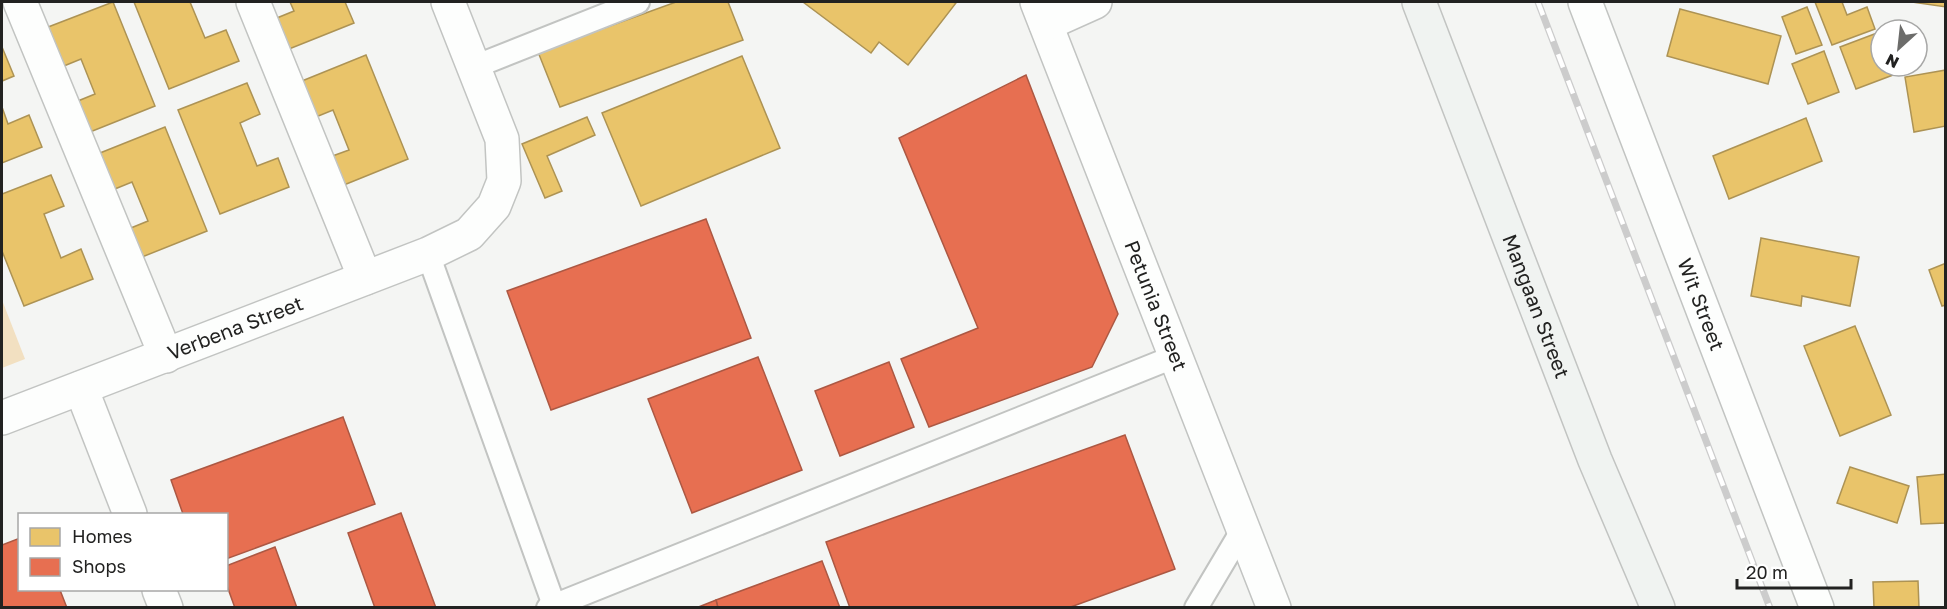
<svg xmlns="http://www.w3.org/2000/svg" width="1947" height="609" font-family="'Golos Text',sans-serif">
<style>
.green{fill:#f2e0c1}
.homes{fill:#e9c46a;stroke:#ad9354;stroke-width:1.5}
.shops{fill:#e76f51;stroke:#ac5843;stroke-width:1.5}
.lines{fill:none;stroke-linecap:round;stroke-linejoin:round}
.lane-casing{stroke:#c2c4c2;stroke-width:26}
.street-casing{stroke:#c2c4c2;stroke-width:36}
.secondary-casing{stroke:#c2c4c2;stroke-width:36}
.lane{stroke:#fdfefd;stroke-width:22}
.street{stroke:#fdfefd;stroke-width:33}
.secondary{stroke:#f0f3f1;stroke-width:33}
.rail-casing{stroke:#ccc;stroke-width:7}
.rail{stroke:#fff;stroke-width:4.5;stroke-dasharray:14;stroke-linecap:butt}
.labels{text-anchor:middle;stroke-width:6;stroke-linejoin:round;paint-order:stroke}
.street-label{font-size:20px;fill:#222221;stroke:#fff}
</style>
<rect width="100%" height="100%" fill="#f4f5f3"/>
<path class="green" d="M2,300L25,359L2,368Z"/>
<g class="homes">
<path d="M113,2L155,106L85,134L73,103L95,94L81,59L59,68L43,29Z"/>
<path d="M134,2H190L205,38L226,30L239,61L169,89Z"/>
<path d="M290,2H345L354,23L284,51L272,20L294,11Z"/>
<path d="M676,2H728L743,40L560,107L538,52Z"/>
<path d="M803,2H953L956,3L908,65L879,42L871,53Z"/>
<path d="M1815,2H1842L1847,15L1867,7L1875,29L1832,45Z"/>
<path d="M1912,2H1946V7Z"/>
<path d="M1807,7L1822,45L1796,54L1782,17Z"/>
<path d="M1680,9L1781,36L1768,84L1667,56Z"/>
<path d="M1877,33L1881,44V66H1889L1893,75L1856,89L1840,47Z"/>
<path d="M2,47L14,76L2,81Z"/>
<path d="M1824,51L1839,92L1808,104L1792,64Z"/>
<path d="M366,55L408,159L339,187L327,158L349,150L333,110L311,119L297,83Z"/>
<path d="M742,56L780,148L641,206L602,113Z"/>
<path d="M1946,70V126L1914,132L1905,77Z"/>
<path d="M247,83L260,114L240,123L257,166L278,158L289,187L220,214L178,110Z"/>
<path d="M2,107L8,124L29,115L42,147L2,163Z"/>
<path d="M587,117L595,135L547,156L562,191L545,198L522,144Z"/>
<path d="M1806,118L1822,161L1729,199L1713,156Z"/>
<path d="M165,127L207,231L137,259L126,230L148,221L132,182L110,191L95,155Z"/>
<path d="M51,175L64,206L44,214L61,258L81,249L93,279L24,306L2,251V194Z"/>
<path d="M1761,238L1859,257L1850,306L1802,296L1801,306L1751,296Z"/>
<path d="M1946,263V305L1942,306L1929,270Z"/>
<path d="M1855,326L1891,415L1840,436L1804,346Z"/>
<path d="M1850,467L1909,486L1897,523L1837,503Z"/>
<path d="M1946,474V523L1921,524L1917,477Z"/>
<path d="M1918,581L1919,608H1874L1873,582Z"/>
</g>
<g class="shops">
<path d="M1026,75L1118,314L1092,367L929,427L901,359L978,328L899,138Z"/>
<path d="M706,219L751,338L551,410L507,291Z"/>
<path d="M758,357L802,470L692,513L648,399Z"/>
<path d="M889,362L914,427L840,456L815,391Z"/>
<path d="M343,417L375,504L226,559V514H183L171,480Z"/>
<path d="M1125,435L1175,569L1068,608H850L826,542Z"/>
<path d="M401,513L436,608H375L348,533Z"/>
<path d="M20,538V590H60L67,608H2V545Z"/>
<path d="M275,547L297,608H235L226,583V566Z"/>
<path d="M822,561L840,608H718L716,600Z"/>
<path d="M716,600L718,608H696Z"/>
</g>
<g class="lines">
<g class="lane-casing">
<g id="lane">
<path d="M474,67L638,2"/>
<path d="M428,254L555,608"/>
<path d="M548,608L1176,356"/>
<path d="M1196,608L1243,529"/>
</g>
</g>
<g class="street-casing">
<g id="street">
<path d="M20,2L166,356"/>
<path d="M253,2L365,278"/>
<path id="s1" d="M1037,2L1274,608"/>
<path id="s2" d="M1585,2L1817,608"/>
<path d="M1046,24L1095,2"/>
<path d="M81,388L130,514"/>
<path id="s3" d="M2,418L428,254L469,234L494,206L504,181L502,139L448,2"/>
<path d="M159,590L166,608"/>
</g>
</g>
<g class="secondary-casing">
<g id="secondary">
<path id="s4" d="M1419,2L1595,460L1658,608"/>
</g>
</g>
<use href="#lane" class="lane"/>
<use href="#street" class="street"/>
<use href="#secondary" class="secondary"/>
<g class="rail-casing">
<path id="rail" d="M1538,2L1770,608"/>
</g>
<use href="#rail" class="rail"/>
</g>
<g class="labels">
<g class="street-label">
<text dy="7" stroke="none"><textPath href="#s1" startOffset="326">Petunia Street</textPath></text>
<text dy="7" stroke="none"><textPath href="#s2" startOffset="324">Wit Street</textPath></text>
<text dy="7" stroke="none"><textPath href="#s4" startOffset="326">Mangaan Street</textPath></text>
<text dy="7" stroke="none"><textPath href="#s3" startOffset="250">Verbena Street</textPath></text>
</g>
</g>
<rect width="1947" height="609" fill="none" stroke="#222221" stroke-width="6"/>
<rect x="18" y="513" width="210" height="78" fill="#ffffff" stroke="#a7a7a6" stroke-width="1.5"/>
<rect x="30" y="528" width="30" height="18" fill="#e9c46a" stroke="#a7a7a6" stroke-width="1.5"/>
<text x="72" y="543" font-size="18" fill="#222221">Homes</text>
<rect x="30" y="558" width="30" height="18" fill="#e76f51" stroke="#a7a7a6" stroke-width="1.5"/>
<text x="72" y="573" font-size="18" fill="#222221">Shops</text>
<g transform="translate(1899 48) rotate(207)"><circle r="28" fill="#ffffff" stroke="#a7a7a6" stroke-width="1.5"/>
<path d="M0-4.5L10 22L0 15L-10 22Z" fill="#6c6c6a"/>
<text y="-9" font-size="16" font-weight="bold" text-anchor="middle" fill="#222221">N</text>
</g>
<path d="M1737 579v9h114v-9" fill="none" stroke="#222221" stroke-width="3"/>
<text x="1746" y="579" font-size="18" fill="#222221" stroke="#ffffff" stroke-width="4.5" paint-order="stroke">20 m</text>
</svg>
